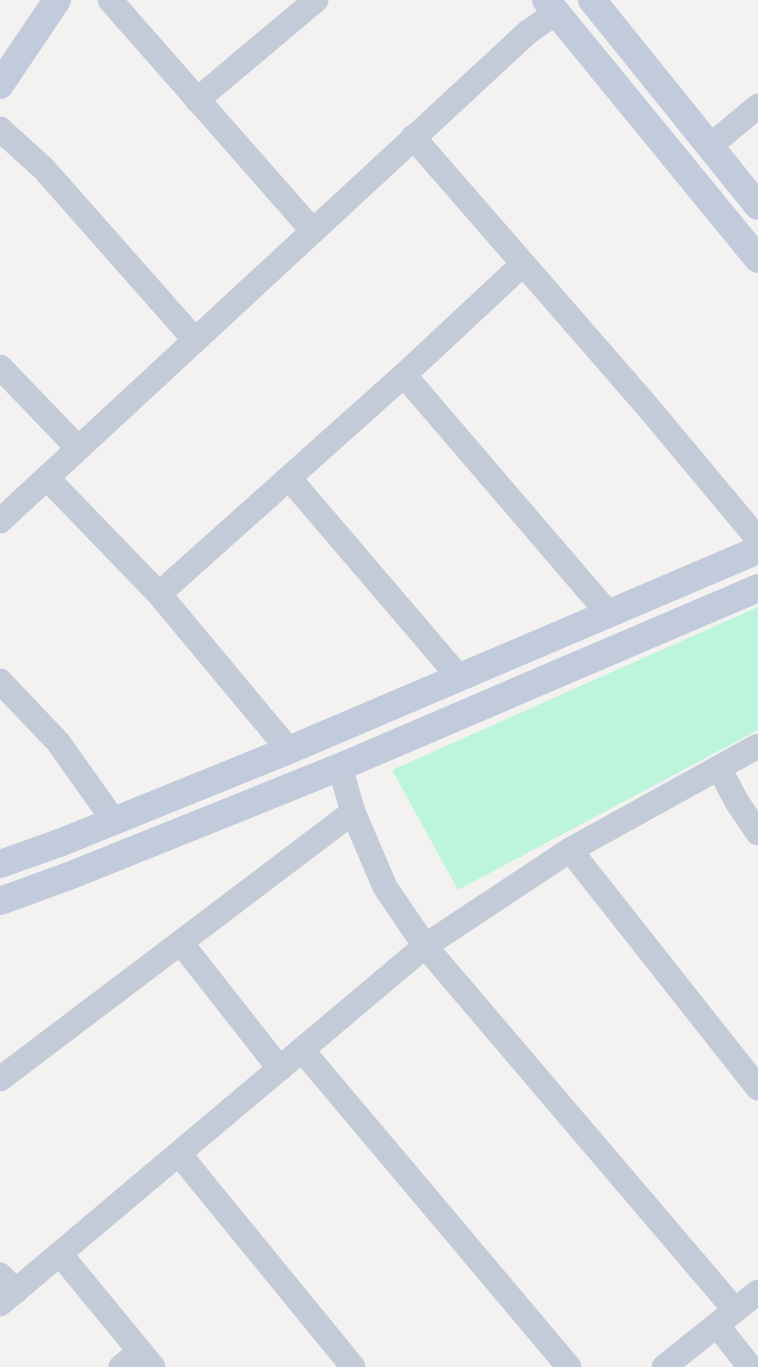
<svg xmlns="http://www.w3.org/2000/svg" width="758" height="1367" font-family="Inter,sans-serif">
<style>
.green{fill:#bcf5db}
.lines{fill:none;stroke-linecap:round;stroke-linejoin:round}
.street{stroke:#c4cbd8;stroke-width:25}
.secondary{stroke:#c2cbdc;stroke-width:28}
</style>
<rect width="100%" height="100%" fill="#f4f2f1"/>
<path class="green" d="M758,607V730L458,890L392,770Z"/>
<g class="lines">
<g class="street">
<path d="M110,0L313,231"/>
<path d="M197,100L316,0"/>
<path d="M0,129L44,169L195,340"/>
<path d="M413,137L647,406L758,539"/>
<path d="M710,146L758,106"/>
<path d="M0,367L78,448"/>
<path d="M404,375L608,613"/>
<path d="M47,478L159,594L289,750"/>
<path d="M289,478L459,677"/>
<path d="M0,521L528,32L557,12"/>
<path d="M159,594L404,375L523,264"/>
<path d="M0,681L58,742L114,821"/>
<path d="M340,767L353,812L385,887L425,946L735,1310"/>
<path d="M719,768L737,802L758,833"/>
<path d="M570,850L758,1088"/>
<path d="M181,943L280,1069"/>
<path d="M302,1050L569,1367"/>
<path d="M0,1079L353,812"/>
<path d="M179,1154L353,1367"/>
<path d="M60,1254L153,1367"/>
<path d="M0,1275L16,1291"/>
<path d="M0,1304L425,946L570,850L758,746"/>
<path d="M717,1325L750,1367"/>
<path d="M121,1367L140,1351"/>
<path d="M664,1367L758,1292"/>
</g>
<g class="secondary">
<path d="M546,0L758,259"/>
<path d="M592,0L758,206"/>
<path d="M0,85L57,0"/>
<path d="M0,864L62,842L289,750L758,550"/>
<path d="M0,901L69,876L340,767L758,588"/>
</g>
</g>
</svg>
